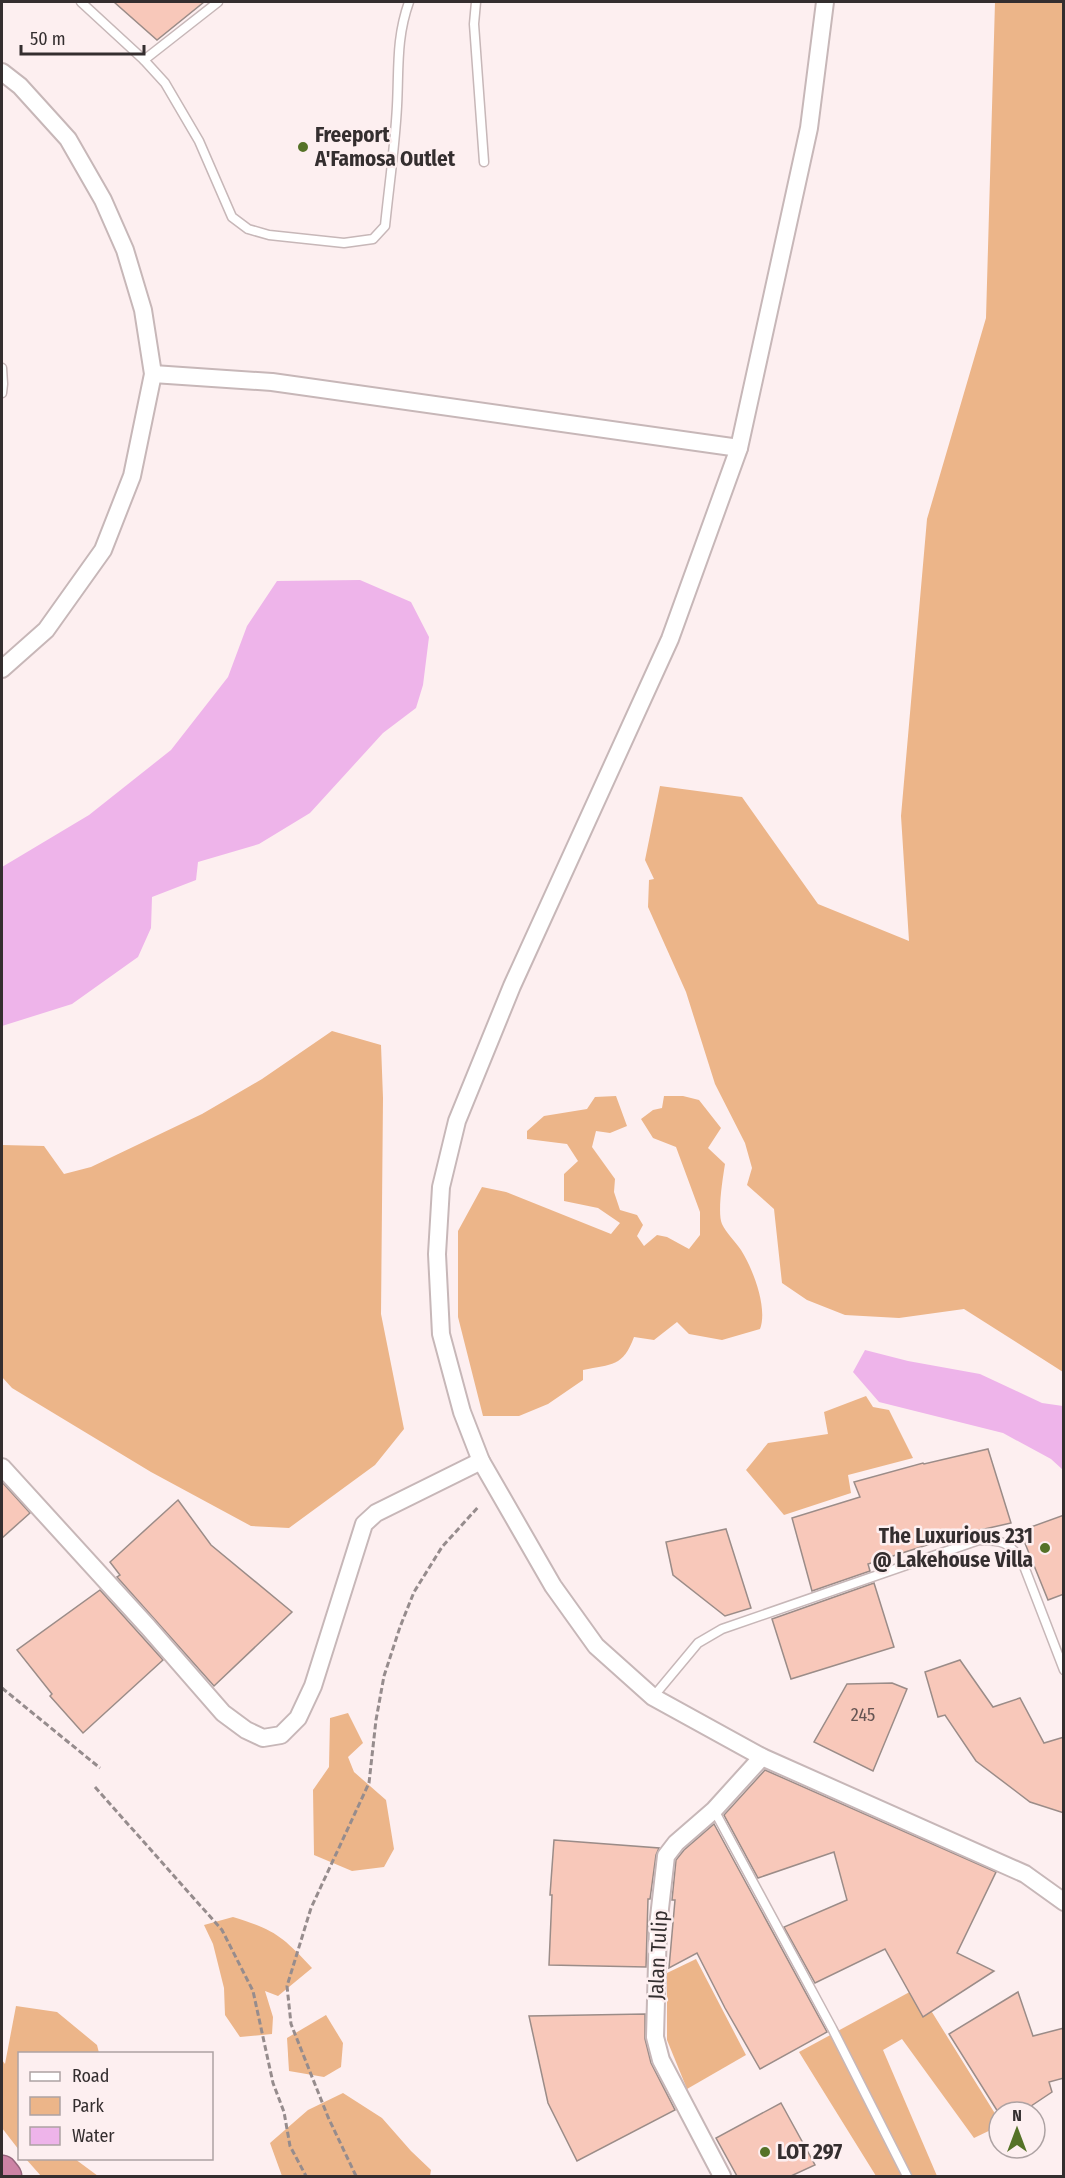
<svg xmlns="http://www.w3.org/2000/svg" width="1065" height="2178" font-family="'Fira Sans Condensed',sans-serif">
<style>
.green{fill:#ecb589}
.water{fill:#eeb4ea}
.building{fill:#f8c8ba;stroke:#9b8c88;stroke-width:1.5}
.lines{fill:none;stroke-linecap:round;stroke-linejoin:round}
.lane-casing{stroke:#c7b7b8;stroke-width:11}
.street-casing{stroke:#c7b7b8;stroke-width:20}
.highway-casing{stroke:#97657c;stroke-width:33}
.path{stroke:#968c8d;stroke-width:3;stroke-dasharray:6 3;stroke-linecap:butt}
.lane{stroke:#fff;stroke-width:8}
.street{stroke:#fff;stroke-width:16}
.highway{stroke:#cd83a5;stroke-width:30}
.poi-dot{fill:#557227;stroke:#fdeff0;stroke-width:2}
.labels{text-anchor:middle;stroke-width:5;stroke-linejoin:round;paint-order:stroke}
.number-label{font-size:18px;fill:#655452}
.poi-label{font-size:21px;font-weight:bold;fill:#342e2f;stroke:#fdeff0;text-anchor:start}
.street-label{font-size:21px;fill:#342e2f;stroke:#fdeff0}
</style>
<rect width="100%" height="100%" fill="#fdeff0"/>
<g class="green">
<path d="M995,2H1063V1372L964,1309L899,1318L845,1315L807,1300L782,1283L774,1209L747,1185L752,1168L745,1143L715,1084L686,992L648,907L649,880L654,879L645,860L660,786L742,797L818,904L909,941L901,816L927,519L986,318Z"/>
<path d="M332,1031L381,1045L383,1098L381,1314L404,1429L375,1465L289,1528L251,1526L151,1472L12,1388L2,1377V1145L44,1146L64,1174L91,1167L202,1114L262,1079Z"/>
<path d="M616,1096L627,1126L610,1133L596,1131L592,1147L615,1179L614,1192L620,1210L637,1215L643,1225L637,1236L644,1246L657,1235L667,1237L689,1249L700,1235V1212L676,1147L653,1138L641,1119L653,1110L662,1108L664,1096H683L699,1100L721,1128L708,1148L725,1164C723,1177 717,1213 722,1224C726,1233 735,1241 741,1250C753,1269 768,1308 760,1329L722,1340L689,1334L677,1322L654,1340L634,1337C623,1367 612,1364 583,1370V1380L548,1404L519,1416H483L458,1317V1231L482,1187L506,1192L611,1234L620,1223L598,1208L564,1201V1174L578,1161L567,1144L527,1139V1131L544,1116L587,1109L595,1097Z"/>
<path d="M866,1396L873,1407L889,1410L913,1458L848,1475L851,1493L784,1515L746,1470L768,1443L828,1434L824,1412Z"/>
<path d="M348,1713L363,1743L348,1757L354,1772L386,1800L394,1849L384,1867L352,1871L314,1855L313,1790L329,1767L330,1718Z"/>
<path d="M233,1917C275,1930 282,1936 312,1968L278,1996L265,1991L273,2017L272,2034L240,2037L225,2015L224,1988L213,1944L204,1925Z"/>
<path d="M696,1959L746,2055L687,2089L667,2040V1973Z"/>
<path d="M917,1988L999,2120V2126L974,2138L902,2039L883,2050L937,2176H876L799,2052Z"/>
<path d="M16,2006L57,2012L97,2045L99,2053L20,2054L19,2150L2,2128V2060L5,2064Z"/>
<path d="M326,2015L343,2043L341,2067L324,2077L289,2071L287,2038Z"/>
<path d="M343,2093L382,2118L411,2151L431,2170L430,2176H282L270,2143L308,2110Z"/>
<path d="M26,2159H75L98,2176H41Z"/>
</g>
<g class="water">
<path d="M360,580L411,602L429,637L423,685L416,708L383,733L310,813L259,844L198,862L196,880L152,897L151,928L138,957L72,1004L2,1026V867L89,815L171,750L228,677L247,626L277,581Z"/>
<path d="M865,1350L908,1361L980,1374L1042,1403L1063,1406V1470L1051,1459L1003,1433L879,1402L853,1372Z"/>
</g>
<g class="building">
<path d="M114,2H204L157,40Z"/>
<path d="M988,1449L1011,1523L958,1535L868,1564L870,1571L812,1591L792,1518L860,1497L854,1482L923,1463L924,1464Z"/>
<path d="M2,1482L30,1513L2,1538Z"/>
<path d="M178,1500L211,1545L292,1612L214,1686L117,1577L120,1575L110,1562Z"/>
<path d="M1064,1515V1594L1048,1600L1020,1531Z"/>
<path d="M726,1529L751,1608L725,1616L673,1575L666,1542Z"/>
<path d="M874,1583L894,1647L791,1679L772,1619Z"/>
<path d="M100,1590L163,1660L83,1733L50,1696L52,1694L17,1650Z"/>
<path d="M960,1660L993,1707L1020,1698L1044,1743L1064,1737V1813L1030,1802L976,1761L945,1715L938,1717L925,1672Z"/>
<path d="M892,1683L907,1689L873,1771L814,1742L847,1684Z"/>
<path d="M765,1770L996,1872L957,1953L994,1971L923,2017L885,1949L815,1983L784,1927L847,1900L834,1852L758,1878L724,1815Z"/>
<path d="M714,1824L827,2032L760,2069L725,2008L697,1953L669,1968L675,1900H672L676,1860L684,1850Z"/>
<path d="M554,1840L659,1848L656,1855L650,1899H648L646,1967L549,1965L552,1895H550Z"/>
<path d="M1018,1992L1033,2036L1064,2028V2078L1049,2082L1052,2092L1022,2112H998L949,2034Z"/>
<path d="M645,2014V2039L651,2063L675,2110L577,2161L548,2103L529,2016Z"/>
<path d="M781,2103L815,2165L791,2176H737L716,2138Z"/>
</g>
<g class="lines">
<g class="lane-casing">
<g id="lane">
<path d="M81,2L144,60L218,2"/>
<path d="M476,2L474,24L484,162"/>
<path d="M144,60L165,83L199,141L232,217L248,229L269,235L344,243L373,239L385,226C389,186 395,146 397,106C399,69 396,38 409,2"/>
<path d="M2,368L3,384L2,393"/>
<path d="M653,1697L698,1643L722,1629L979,1540C1002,1540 1009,1542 1022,1561L1064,1670"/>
<path d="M714,1810L832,2028L907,2176"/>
</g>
</g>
<g class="street-casing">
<g id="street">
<path d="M825,2L809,128L739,448L670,639L512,986L457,1121L441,1187L437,1254L441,1334L462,1412L481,1461L553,1586L596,1646L653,1697L762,1757L1025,1874L1064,1902"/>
<path d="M2,72L20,86L68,139L103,200L125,250L143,310L153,374L132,476L103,550L46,630L2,669"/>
<path d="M153,374L272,382L739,448"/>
<path d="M2,1467L148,1627L223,1713L246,1730L263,1738L281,1735L298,1718L313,1686L364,1524L376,1513L481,1461"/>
<path d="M722,2176L661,2060L655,2037L658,1926L666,1856L676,1843L714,1810L762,1757"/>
</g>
</g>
<g class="highway-casing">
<path id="highway" d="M2,2171L6,2176"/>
</g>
<g class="path">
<path d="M2,1688L100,1768"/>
<path d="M95,1787L222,1930L253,1991L273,2083L284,2112L290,2146L306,2176"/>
<path d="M356,2176L328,2117L291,2024L287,1986L311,1908L369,1783L376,1720L384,1676L400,1627L414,1592L442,1547L479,1506"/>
</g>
<use href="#lane" class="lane"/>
<use href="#street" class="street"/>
<use href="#highway" class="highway"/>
</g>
<g class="poi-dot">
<circle cx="303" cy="147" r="6"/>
<circle cx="1045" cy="1548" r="6"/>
<circle cx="765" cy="2152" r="6"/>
</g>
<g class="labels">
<g class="number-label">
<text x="863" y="1721">245</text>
</g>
<g class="poi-label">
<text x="315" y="142">Freeport<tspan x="315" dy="24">A'Famosa Outlet</tspan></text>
<text x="1033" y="1543" text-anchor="end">The Luxurious 231<tspan x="1033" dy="24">@ Lakehouse Villa</tspan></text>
<text x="777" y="2159">LOT 297</text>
</g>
<g class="street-label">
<text transform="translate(658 1955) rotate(-87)" y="7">Jalan Tulip</text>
</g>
</g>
<rect width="1065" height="2178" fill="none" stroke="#342e2f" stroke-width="6"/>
<rect x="18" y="2052" width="195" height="108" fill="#fdeff0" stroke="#ada2a3" stroke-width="1.5"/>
<rect x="30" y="2072" width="30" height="9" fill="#ffffff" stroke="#ada2a3" stroke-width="1.5"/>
<text x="72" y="2082" font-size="18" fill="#342e2f">Road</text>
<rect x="30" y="2097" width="30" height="18" fill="#ecb589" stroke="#ada2a3" stroke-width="1.5"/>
<text x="72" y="2112" font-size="18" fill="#342e2f">Park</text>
<rect x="30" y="2127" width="30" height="18" fill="#eeb4ea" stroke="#ada2a3" stroke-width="1.5"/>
<text x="72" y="2142" font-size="18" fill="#342e2f">Water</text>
<g transform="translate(1017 2130)"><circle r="28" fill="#fdeff0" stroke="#ada2a3" stroke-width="1.5"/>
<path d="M0-4.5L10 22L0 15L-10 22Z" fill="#557227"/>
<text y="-9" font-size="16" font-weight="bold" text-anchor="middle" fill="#342e2f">N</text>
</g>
<path d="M21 45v9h123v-9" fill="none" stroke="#342e2f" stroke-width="3"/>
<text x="30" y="45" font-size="18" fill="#342e2f" stroke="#fdeff0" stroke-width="4.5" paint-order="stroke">50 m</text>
</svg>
